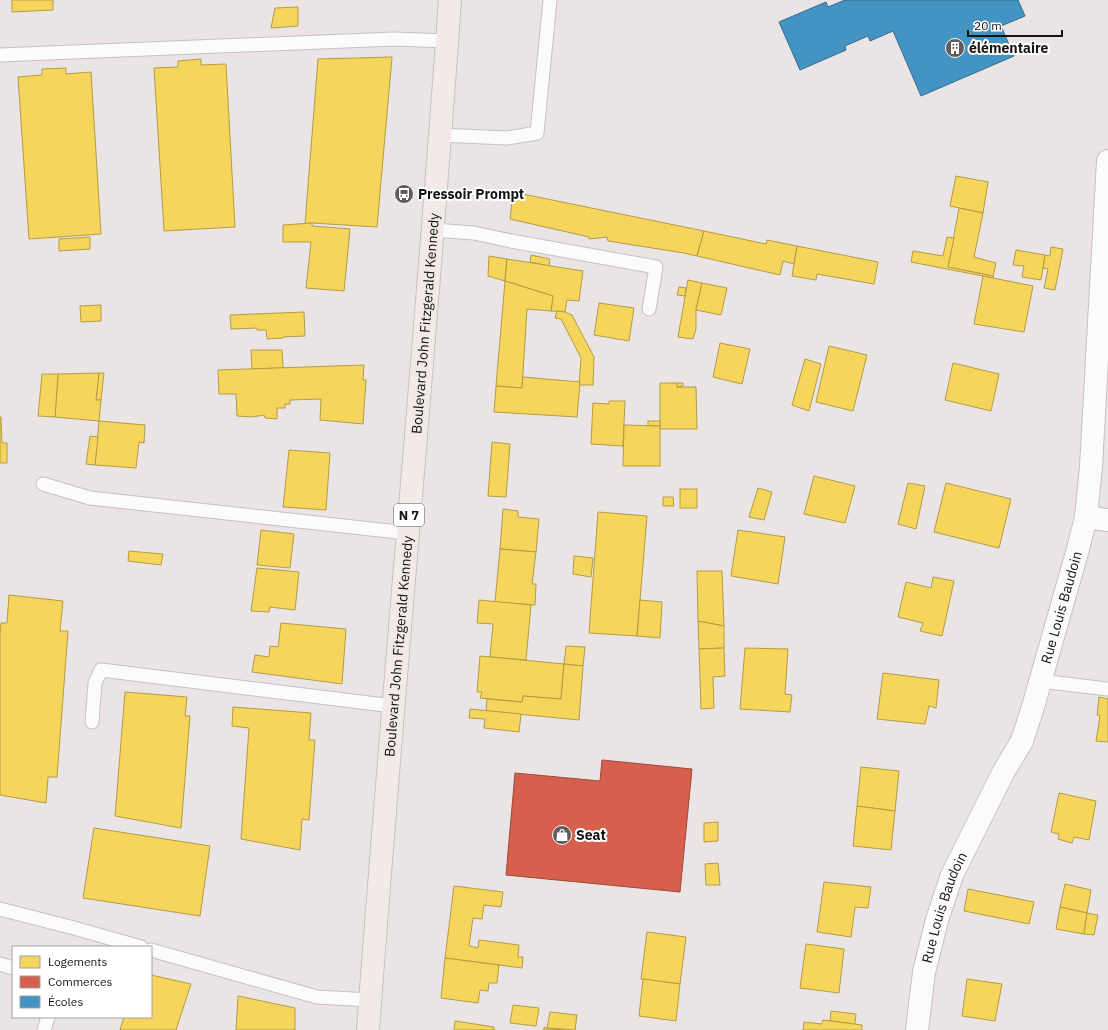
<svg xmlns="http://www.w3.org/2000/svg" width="1108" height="1030" font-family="'IBM Plex Sans',sans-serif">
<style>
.homes{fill:#f6d55c;stroke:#b39b46}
.shops{fill:#d6604d;stroke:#9c493c}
.schools{fill:#4393c3;stroke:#366d8e}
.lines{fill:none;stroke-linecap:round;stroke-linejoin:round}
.lane-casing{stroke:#c5c1c1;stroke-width:15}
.street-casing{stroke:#c5c1c1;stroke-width:24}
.primary-casing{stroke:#c5c2c2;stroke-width:24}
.lane{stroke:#fcfbfb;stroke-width:13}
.street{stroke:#fcfbfb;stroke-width:22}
.primary{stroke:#f2eae9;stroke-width:22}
.labels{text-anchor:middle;stroke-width:4;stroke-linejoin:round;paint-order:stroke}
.shield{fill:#fff;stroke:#5c5a5a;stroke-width:1}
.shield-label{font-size:13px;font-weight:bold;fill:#161313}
.poi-label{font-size:14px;font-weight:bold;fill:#161313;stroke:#fff;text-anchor:start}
.street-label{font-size:14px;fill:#161313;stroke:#fff}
</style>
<rect width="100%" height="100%" fill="#eae5e4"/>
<g class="homes">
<path d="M12,0H53V10L12,12Z"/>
<path d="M298,7V26L271,28L275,8Z"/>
<path d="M392,57L377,227L312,223L305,224L318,59Z"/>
<path d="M201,59V65L226,64L235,227L164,231L154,68L178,67V61Z"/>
<path d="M66,68V74L91,72L101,234L29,239L18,77L42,75V69Z"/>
<path d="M956,176L988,182L983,213L950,206Z"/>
<path d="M513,192L704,231L697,256L684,253L608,241L607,237L589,239V237L510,219Z"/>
<path d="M959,208L983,213L974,257L996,263L993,276L948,267Z"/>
<path d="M312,223V226L350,229L344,291L306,288L311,242H283V225Z"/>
<path d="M704,231L766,244L767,240L797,246L794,264L783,261L780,275L697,256Z"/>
<path d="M90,237V249L59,251V239Z"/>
<path d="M947,237L954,238L948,267L993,276V278L911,262L913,251L943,256Z"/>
<path d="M797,246L878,262L874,284L817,274L816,280L792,276Z"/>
<path d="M1051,247L1063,249L1055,290L1044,288L1048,269L1043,268L1045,255L1050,256Z"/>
<path d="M1016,250L1045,255L1041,280L1022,277L1024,266L1013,265Z"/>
<path d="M531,255L550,259L549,266L530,262Z"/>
<path d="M489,256L507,259L505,281L488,276Z"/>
<path d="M507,259L583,271L579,301L567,300L565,312L551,311L553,296L505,281Z"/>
<path d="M983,276L1033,286L1024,332L974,324Z"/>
<path d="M688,280L702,283L696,310V329L693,339L678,337Z"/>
<path d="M505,281L553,296L551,311L527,309L522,388L496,386Z"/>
<path d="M702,283L727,288L721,315L696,310Z"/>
<path d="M679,287L686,288L685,296L677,295Z"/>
<path d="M599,303L634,308L629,341L594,335Z"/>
<path d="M101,305V321L81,322L80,306Z"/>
<path d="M557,311L565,312L572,315L594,357L593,385H579L581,358L561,319L555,318Z"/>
<path d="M304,312L305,336L283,337V338L267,339L266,330H257V328L231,329L230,315Z"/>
<path d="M720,343L750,349L742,384L713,377Z"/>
<path d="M829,346L867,355L853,411L816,402Z"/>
<path d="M251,350H282L283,368L252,369Z"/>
<path d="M805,359L821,364L809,411L792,405Z"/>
<path d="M953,363L999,374L991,411L945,400Z"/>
<path d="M364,365L363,380H366L363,424L320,420L321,399L290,400V404H285V408H277V419L265,418L264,415L252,417L237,416L236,394H219L218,370Z"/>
<path d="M99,373H104L101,400H96Z"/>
<path d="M99,373L96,400H101L99,421L55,417L58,374Z"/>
<path d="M42,374H58L55,417L38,416Z"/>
<path d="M523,377L580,382L577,417L494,412L496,386L522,388Z"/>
<path d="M660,383H677V387H696L697,429H660Z"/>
<path d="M677,383H683V386L677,387Z"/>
<path d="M609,401H625L623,446L591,444L593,403L609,404Z"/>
<path d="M0,417H1L2,443H7V463H0Z"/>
<path d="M99,421L145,425L144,443L139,442L136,468L95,465Z"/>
<rect x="648" y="421" width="12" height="5"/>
<path d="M624,425L660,426V466H623Z"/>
<path d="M90,436L98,437L95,465L86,464Z"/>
<path d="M492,442L510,444L506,497L488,496Z"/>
<path d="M289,450L330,453L326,510L283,507Z"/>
<path d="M814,476L855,486L845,523L804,514Z"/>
<path d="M908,483L925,486L916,529L898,524Z"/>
<path d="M946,483L1011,499L999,548L934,532Z"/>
<path d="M758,488L772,492L764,520L749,517Z"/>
<rect x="680" y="489" width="17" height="19"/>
<path d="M663,497H673L674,506H663Z"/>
<path d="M503,509L518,511V517L539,519L536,552L500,549Z"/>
<path d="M598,512L647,516L637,636L589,633Z"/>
<path d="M261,530L294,534L290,568L257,565Z"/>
<path d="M738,530L785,537L778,584L731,576Z"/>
<path d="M500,549L536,552L532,584H536L535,605L495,602Z"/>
<path d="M129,551L163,554L161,565L128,561Z"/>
<path d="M574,556L593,558L591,577L573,574Z"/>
<path d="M257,568L299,572L295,610L270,607L269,612L251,611Z"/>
<path d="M697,571H722L724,626L698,621Z"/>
<path d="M933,577L954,581L942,636L920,631L923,623L898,617L906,582L931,588Z"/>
<path d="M9,595L63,601L60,631H68L57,777H48L46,803L0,795V633L1,623H7Z"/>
<path d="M479,600L531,605L526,660L490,657L493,624L477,623Z"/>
<path d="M640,600L662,602L660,638L637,636Z"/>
<path d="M698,621L724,626V648L699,649Z"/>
<path d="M281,623L346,629L342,684L252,672L255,655L269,657L270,646L278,647Z"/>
<path d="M566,646L585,647L583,666L564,664Z"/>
<path d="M724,648L725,676L713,677L714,708L701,709L699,649Z"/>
<path d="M745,648L788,649L785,694L792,695L790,712L740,709Z"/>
<path d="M480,656L564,664L561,699L523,696L522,702L480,698L482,692H477Z"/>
<path d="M564,664L583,666L579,720L486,711L487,699L522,702L523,696L561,699Z"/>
<path d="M883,673L939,680L936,708L929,706L925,724L877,719Z"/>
<path d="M125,692L187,697L185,716H190L181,828L115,816Z"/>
<path d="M1099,697L1108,699V742L1096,741L1100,716L1097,715Z"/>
<path d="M233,707L311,713L309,740H315L309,820L302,819L300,850L241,839L249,728L232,726Z"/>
<path d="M470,709L521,714L519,732L484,728L485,719L469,718Z"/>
<path d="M861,767L899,771L895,811L857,806Z"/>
<path d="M1059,793L1096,801L1089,840L1074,837L1072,843L1058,839L1059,834L1051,832Z"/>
<path d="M857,806L895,811L891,850L853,846Z"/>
<path d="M718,822V841L704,842V823Z"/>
<path d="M94,828L210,846L200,916L83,898Z"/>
<path d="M718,863L720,885H706L705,864Z"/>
<path d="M824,882L871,887L868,908L855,907L851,937L817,932Z"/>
<path d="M1065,884L1091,890L1087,913L1060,907Z"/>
<path d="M454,886L503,892L501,907L484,905L482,919L473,918L469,946L478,948L479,940L519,945L518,957H523L522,968L445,958Z"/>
<path d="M968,889L1034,902L1029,924L964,911Z"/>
<path d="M1060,907L1087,913L1084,934L1056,929Z"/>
<path d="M1087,913L1098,915L1094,935L1084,934Z"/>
<path d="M647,932L686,937L680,984L641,979Z"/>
<path d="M806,944L844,949L839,993L800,988Z"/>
<path d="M445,958L499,965L497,983H489L488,991L480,990L478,1003L441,998Z"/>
<path d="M151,975L191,984L176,1030H120L124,1017H151Z"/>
<path d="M643,979L680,984L676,1021L639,1016Z"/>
<path d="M967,979L1002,984L995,1021L962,1016Z"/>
<path d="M238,996L295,1008V1030H236Z"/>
<path d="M513,1005L539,1008L536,1026L510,1023Z"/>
<path d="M831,1011L856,1014L855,1024L830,1021Z"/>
<path d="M550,1012L577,1015L575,1030L547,1028Z"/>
<path d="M823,1020L862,1025V1030H803L804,1022L822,1024Z"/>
<path d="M455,1021L494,1027V1030H454Z"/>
<path d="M544,1027L547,1028L565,1030H544Z"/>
</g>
<path class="shops" d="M602,760L692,769L680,892L506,875L515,773L600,781Z"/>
<path class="schools" d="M845,0H1018L1025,16L1001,26L1014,56L921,96L893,31L870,41L868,36L845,46L846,50L800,70L779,22L826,2L828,7Z"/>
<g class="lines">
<g class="lane-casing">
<g id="lane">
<path d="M0,55L394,39L447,41"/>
<path d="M440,135L507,138L537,133L550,0"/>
<path d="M433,230L474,233L511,241L656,267L649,309"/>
<path d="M43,484L90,498L407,533"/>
<path d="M1040,681L1108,689"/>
<path d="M92,722L95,683L101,670L393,706"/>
<path d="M0,909L74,928L141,947"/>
<path d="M151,950L317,997L370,1000"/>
<path d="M0,964L13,968"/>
<path d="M44,1030L48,1017"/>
</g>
</g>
<g class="street-casing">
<g id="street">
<path d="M1086,517L1108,520"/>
<path id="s1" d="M917,1030L924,972L937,920L952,875L1004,771L1022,741L1033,707L1078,549L1086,517L1091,467L1108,161"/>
</g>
</g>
<g class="primary-casing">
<g id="primary">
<path id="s2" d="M368,1030C393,687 426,344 450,0"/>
</g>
</g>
<use href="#lane" class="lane"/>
<use href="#street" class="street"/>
<use href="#primary" class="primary"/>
</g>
<defs>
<g id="building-disc" transform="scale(1)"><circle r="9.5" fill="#605c5c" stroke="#fff"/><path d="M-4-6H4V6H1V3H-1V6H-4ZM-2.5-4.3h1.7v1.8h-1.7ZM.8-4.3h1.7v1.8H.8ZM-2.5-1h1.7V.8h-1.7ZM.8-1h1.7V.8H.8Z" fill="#fff"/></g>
<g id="bus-disc" transform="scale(1)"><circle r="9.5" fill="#605c5c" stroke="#fff"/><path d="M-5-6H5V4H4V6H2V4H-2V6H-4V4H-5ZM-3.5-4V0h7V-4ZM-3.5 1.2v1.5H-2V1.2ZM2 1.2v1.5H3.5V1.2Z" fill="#fff"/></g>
<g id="shop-disc" transform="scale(1)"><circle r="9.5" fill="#605c5c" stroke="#fff"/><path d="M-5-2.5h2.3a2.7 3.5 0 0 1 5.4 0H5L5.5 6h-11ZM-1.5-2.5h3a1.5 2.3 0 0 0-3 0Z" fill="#fff"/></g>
</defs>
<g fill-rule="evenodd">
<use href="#building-disc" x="955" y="48"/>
<use href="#bus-disc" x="404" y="194"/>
<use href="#shop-disc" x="562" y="835"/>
</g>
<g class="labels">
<rect class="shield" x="394" y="504" width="30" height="22" rx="3"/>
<g class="shield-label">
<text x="409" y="520">N 7</text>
</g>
<g class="poi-label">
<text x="969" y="53">élémentaire</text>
<text x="418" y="199">Pressoir Prompt</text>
<text x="576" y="840">Seat</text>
</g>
<g class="street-label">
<text dy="5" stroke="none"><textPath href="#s2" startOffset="709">Boulevard John Fitzgerald Kennedy</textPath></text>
<text dy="5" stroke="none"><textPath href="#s1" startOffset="450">Rue Louis Baudoin</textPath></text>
<text dy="5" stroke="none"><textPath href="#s2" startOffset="385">Boulevard John Fitzgerald Kennedy</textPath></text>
<text dy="5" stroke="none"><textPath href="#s1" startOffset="126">Rue Louis Baudoin</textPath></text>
</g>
</g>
<rect x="12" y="946" width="140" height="72" fill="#ffffff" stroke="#a2a1a1"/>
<rect x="20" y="956" width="20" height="12" fill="#f6d55c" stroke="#a2a1a1"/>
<text x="48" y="966" font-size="12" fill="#161313">Logements</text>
<rect x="20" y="976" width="20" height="12" fill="#d6604d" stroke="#a2a1a1"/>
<text x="48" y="986" font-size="12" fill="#161313">Commerces</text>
<rect x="20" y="996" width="20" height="12" fill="#4393c3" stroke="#a2a1a1"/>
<text x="48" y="1006" font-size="12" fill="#161313">Écoles</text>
<path d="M968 30v6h94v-6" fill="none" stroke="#161313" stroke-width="2"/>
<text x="974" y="30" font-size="12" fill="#161313" stroke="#ffffff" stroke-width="3" paint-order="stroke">20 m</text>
</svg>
